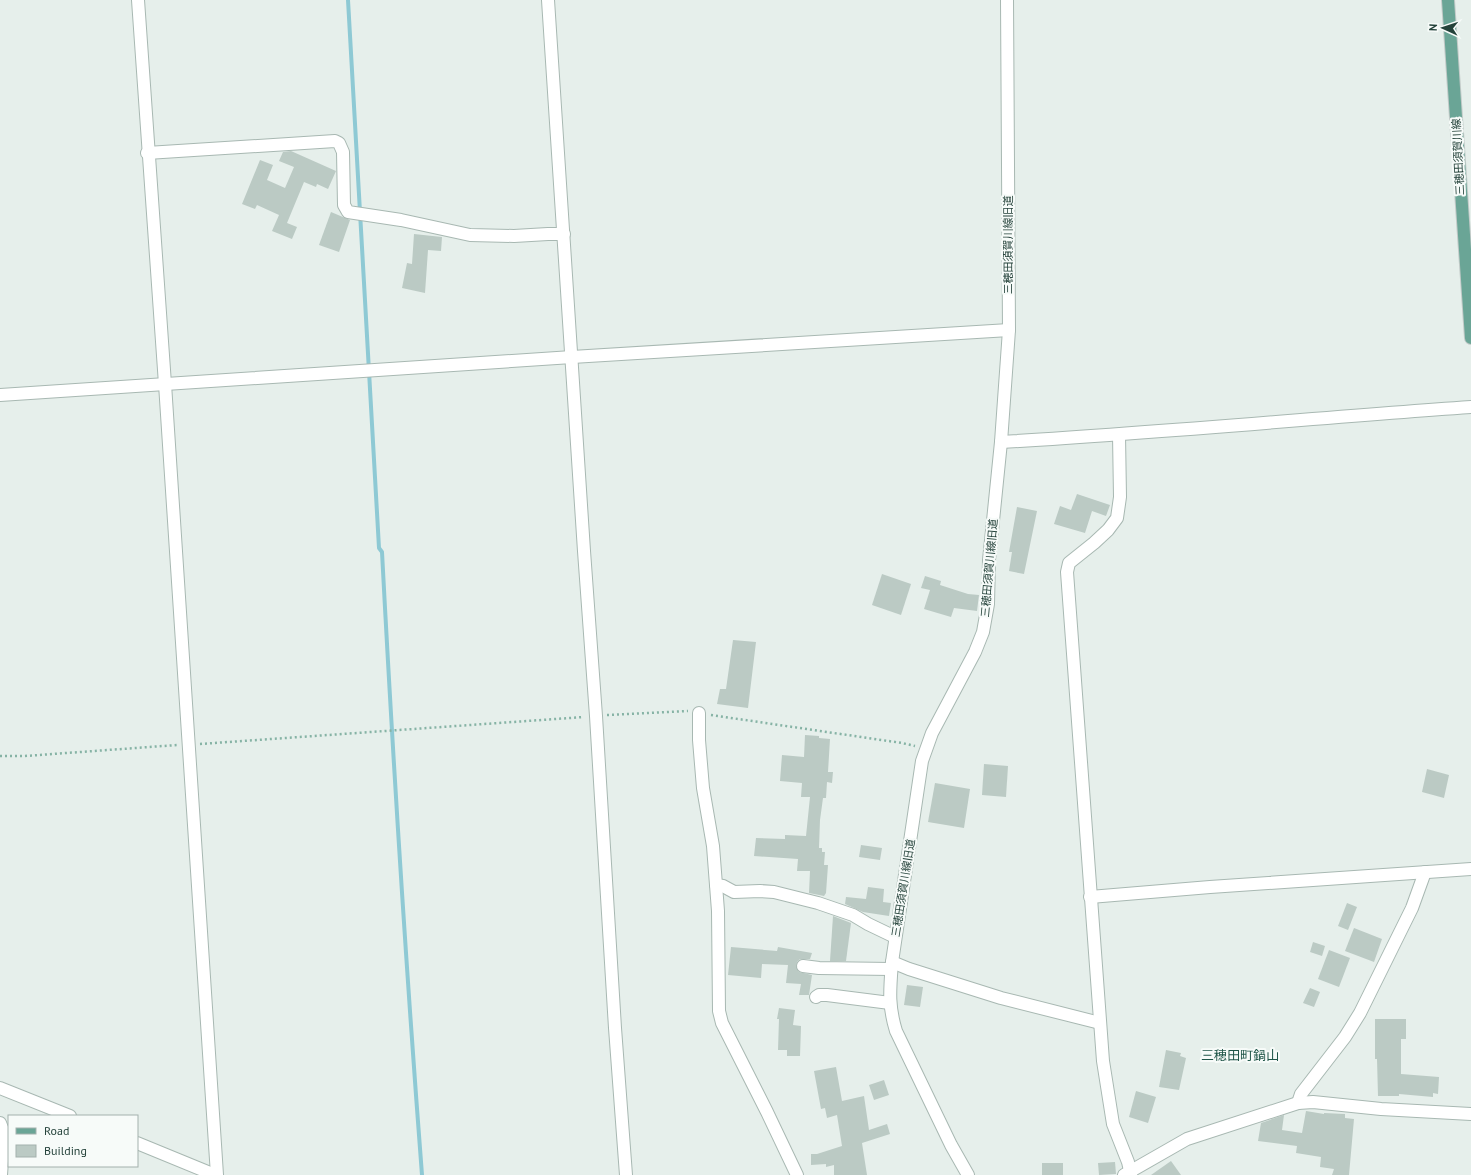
<svg xmlns="http://www.w3.org/2000/svg" width="1471" height="1175" font-family="'PT Sans','Noto Sans JP',sans-serif">
<style>
.lines{fill:none;stroke-linecap:round;stroke-linejoin:round}
.stream{stroke:#8ec9d4;stroke-width:4}
.building{fill:#bbcac4}
.minor-casing{stroke:#a8b8b2;stroke-width:14}
.major-casing{stroke:#c2cac8;stroke-width:14}
.path{stroke:#86b3a5;stroke-width:2.5;stroke-dasharray:2 3;stroke-linecap:butt}
.minor{stroke:#fff;stroke-width:12}
.major{stroke:#6aa596;stroke-width:12}
.labels{text-anchor:middle;stroke-width:4;stroke-linejoin:round;paint-order:stroke}
.street-label{font-size:11px;fill:#24423a;stroke:#f7fbf9}
.quarter-label{font-size:13px;fill:#1f5548;stroke:#f7fbf9}
</style>
<rect width="100%" height="100%" fill="#e6efeb"/>
<g class="lines">
<path class="stream" d="M348,0L379,548L382,552C393,760 406,967 422,1175"/>
</g>
<g class="building">
<path d="M291,151L336,171L328,189L317,184L316,187L304,182L287,223L297,227L292,239L272,231L279,215L257,205L255,209L242,204L260,160L273,165L267,180L285,188L294,167L279,161L283,152Z"/>
<path d="M331,212L350,220L339,252L319,245Z"/>
<path d="M414,234L442,237L441,251L428,250L425,293L402,288L407,263L412,264Z"/>
<path d="M1077,494L1110,505L1106,516L1092,511L1085,533L1054,524L1060,506L1071,510Z"/>
<path d="M1017,507L1037,511L1024,574L1009,571L1012,552H1009Z"/>
<path d="M882,574L911,584L901,615L872,605Z"/>
<path d="M925,576L941,581L940,585L968,594L979,595L977,611L954,608L951,617L924,609L930,590L921,588Z"/>
<path d="M733,640L756,642L748,708L717,704L720,689H726Z"/>
<path d="M805,735L819,736V738L830,739L828,772H833L832,783L827,782L826,798H823L820,820L819,848H822V852H825L824,865H828L826,893L824,896L809,893L810,871H797L798,859L754,856L756,838L785,839V835L806,836L810,797H801L802,783L780,781L782,755L804,757Z"/>
<path d="M984,764L1008,766L1006,797L982,795Z"/>
<path d="M1427,769L1449,775L1444,798L1422,792Z"/>
<path d="M935,783L970,789L964,828L928,822Z"/>
<path d="M861,845L882,848L880,860L859,857Z"/>
<path d="M868,887L884,889L883,902L891,903L889,916L863,912L845,904L846,897L866,899Z"/>
<path d="M1347,903L1357,907L1348,930L1338,926Z"/>
<path d="M833,916L851,923L846,961H830Z"/>
<path d="M1354,928L1382,939L1374,962L1345,951Z"/>
<path d="M1313,942L1325,946L1322,956L1310,952Z"/>
<path d="M731,947L777,951L778,947L812,953L810,959H800L797,962L796,965L799,972L812,975L809,995H799L801,984L786,983L788,965L762,964L761,978L728,975Z"/>
<path d="M1329,950L1350,958L1339,987L1318,979Z"/>
<path d="M907,985L923,987L920,1007L904,1005Z"/>
<path d="M1310,988L1320,992L1314,1007L1303,1003Z"/>
<path d="M779,1008L795,1010L793,1025L801,1026L800,1056H787V1050H778L779,1019H777Z"/>
<path d="M1375,1019H1406V1039H1401V1074L1439,1077L1438,1094L1433,1093V1097L1399,1094V1096H1378L1377,1059H1375Z"/>
<path d="M1166,1050L1181,1053L1180,1056L1186,1058L1179,1090L1159,1087Z"/>
<path d="M836,1067L842,1101L864,1096L869,1130L887,1124L890,1134L862,1143L867,1175H834V1165L826,1167V1164L811,1165V1154H817L842,1146L837,1115L827,1118L825,1108L821,1109L814,1071Z"/>
<path d="M884,1080L889,1095L874,1100L869,1085Z"/>
<path d="M1136,1091L1156,1097L1148,1123L1129,1117Z"/>
<path d="M1306,1111L1324,1114V1113L1345,1114V1118L1354,1119L1349,1175H1332L1334,1169L1320,1167L1321,1157L1296,1153L1297,1146L1258,1141L1261,1123L1284,1115L1282,1130L1302,1133Z"/>
<path d="M1171,1161L1181,1175H1151Z"/>
<path d="M1115,1162L1116,1174L1099,1175L1098,1163Z"/>
<rect x="1042" y="1163" width="21" height="12"/>
</g>
<g class="lines">
<g class="minor-casing">
<g id="minor">
<path d="M138,0L165,384L217,1175"/>
<path d="M548,0L584,551L596,716L615,1028L626,1175"/>
<path d="M147,153L335,141L339,143L343,152L344,205L348,212L401,220L470,235L514,236L548,234H564"/>
<path d="M0,395L572,357L1009,330"/>
<path d="M1119,435L1120,497L1117,518L1108,530L1094,543L1069,563L1067,572L1103,1061L1113,1124L1128,1162L1131,1175"/>
<path d="M1001,442C1158,433 1314,418 1471,407"/>
<path d="M699,713V740L703,788L713,846L718,911L719,1011L722,1023L767,1112L797,1175"/>
<path d="M716,885L723,886L734,892L760,891L774,892L818,903L853,915L868,924L895,937"/>
<path d="M1090,897L1210,887L1471,869"/>
<path d="M892,962L909,969L1001,998L1100,1023"/>
<path d="M803,966L819,968L891,969"/>
<path d="M816,997L819,995H827L890,1003"/>
<path d="M0,1088L70,1116"/>
<path d="M1298,1103L1301,1094L1345,1037L1360,1013L1412,908L1425,872"/>
<path d="M0,1123L4,1133L1,1175"/>
<path d="M137,1143L215,1175"/>
<path d="M968,1175L951,1145L896,1031C888,1005 890,989 892,962L922,761L932,733L975,652L983,632L988,604L989,560L1001,442L1009,330L1007,0"/>
<path d="M1124,1175L1187,1139L1298,1103L1313,1102L1381,1109L1471,1114"/>
</g>
</g>
<g class="major-casing">
<path id="major" d="M1448,0L1471,338"/>
</g>
<g class="path">
<path d="M607,715L688,711"/>
<path d="M711,715L902,743L915,746"/>
<path d="M200,744L584,717"/>
<path d="M0,756H25L177,745"/>
</g>
<use href="#minor" class="minor"/>
<use href="#major" class="major"/>
</g>
<g class="labels">
<g class="street-label">
<text transform="translate(1458 157) rotate(-93)" y="4">三穂田須賀川線</text>
<text transform="translate(1008 245) rotate(-90)" y="4">三穂田須賀川線旧道</text>
<text transform="translate(989 568) rotate(-85)" y="4">三穂田須賀川線旧道</text>
<text transform="translate(903 888) rotate(-81)" y="4">三穂田須賀川線旧道</text>
</g>
<g class="quarter-label">
<text x="1240" y="1060">三穂田町鍋山</text>
</g>
</g>
<rect x="8" y="1115" width="130" height="52" fill="#f7fbf9" stroke="#a3b1ad"/>
<rect x="16" y="1128" width="20" height="6" fill="#6aa596" stroke="#a3b1ad"/>
<text x="44" y="1135" font-size="12" fill="#24423a">Road</text>
<rect x="16" y="1145" width="20" height="12" fill="#bbcac4" stroke="#a3b1ad"/>
<text x="44" y="1155" font-size="12" fill="#24423a">Building</text>
<g transform="translate(1443 28) rotate(273)" stroke="#f7fbf9" stroke-width="3" paint-order="stroke">
<path d="M0-3L7 15L0 10L-7 15Z" fill="#24423a"/>
<text y="-6" font-size="11" font-weight="bold" text-anchor="middle" fill="#24423a">N</text>
</g>
</svg>
